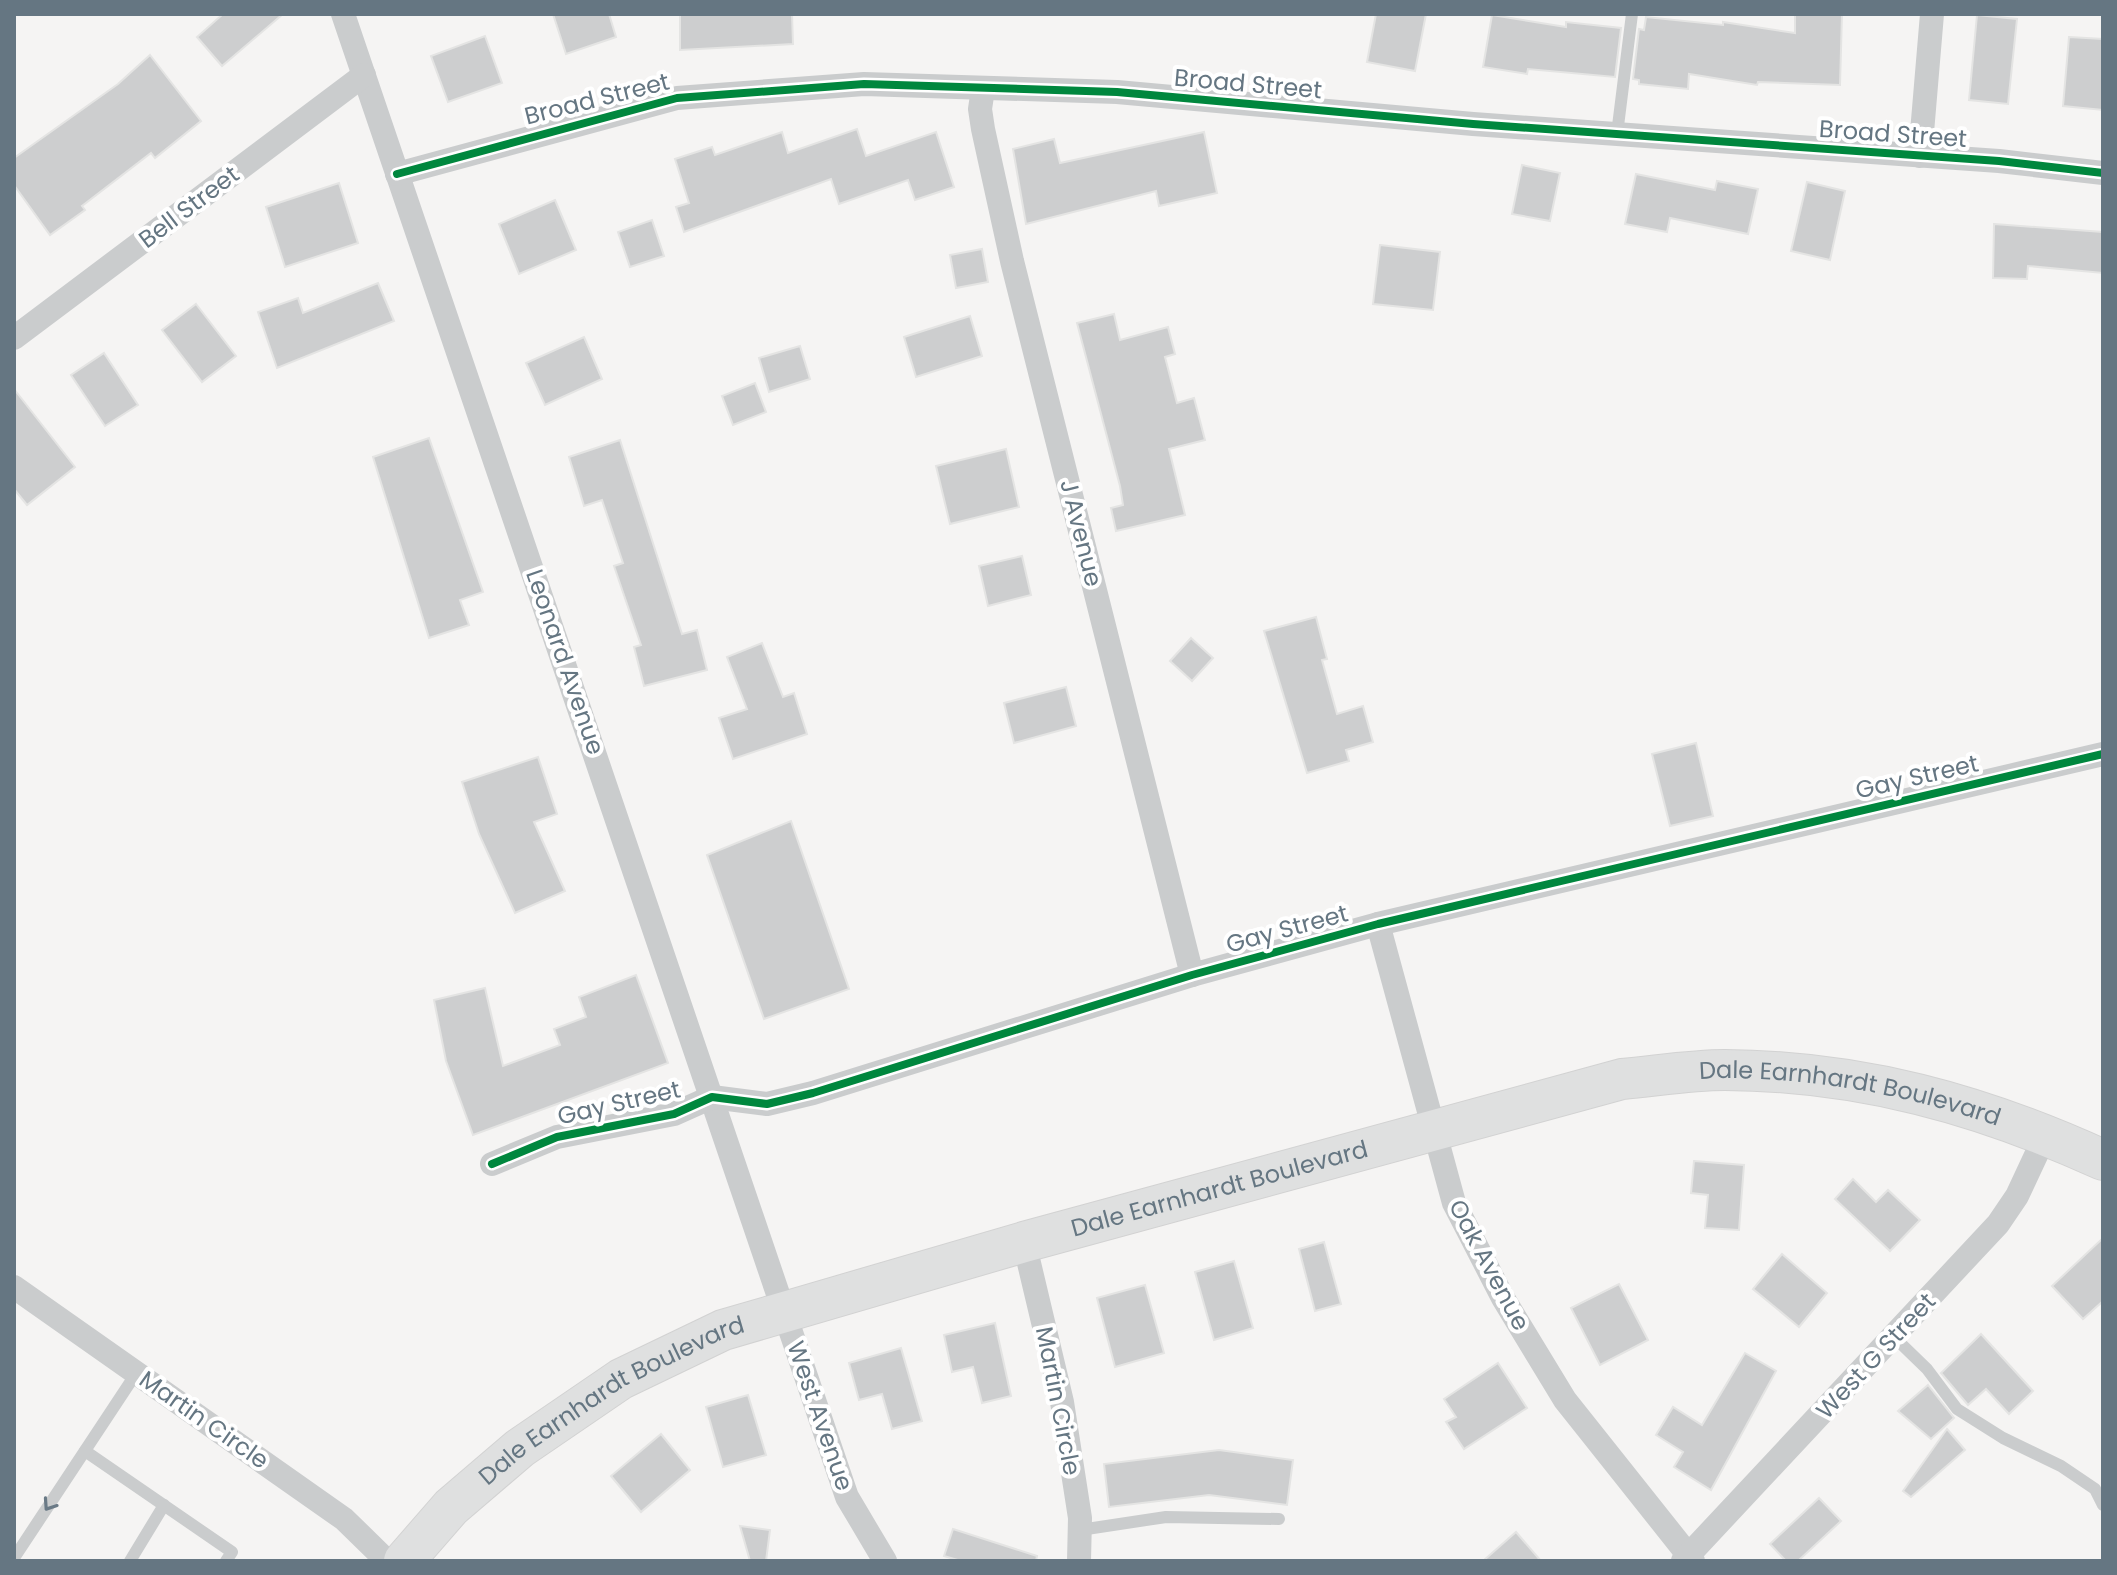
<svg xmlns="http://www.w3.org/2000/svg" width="2117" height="1575" font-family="Poppins,sans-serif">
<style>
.building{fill:#cdcecf;stroke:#e4e4e3;stroke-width:2}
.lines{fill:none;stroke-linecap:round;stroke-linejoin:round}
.primary-casing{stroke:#d2d2d2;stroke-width:42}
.lane{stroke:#cacccd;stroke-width:12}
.street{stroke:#cacccd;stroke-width:24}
.primary{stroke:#dfe0e0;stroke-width:40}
.cycleway-casing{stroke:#fff;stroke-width:13}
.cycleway{stroke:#00873e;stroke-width:8}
.oneway{stroke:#6a7a86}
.labels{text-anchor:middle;stroke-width:8;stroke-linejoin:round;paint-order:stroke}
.street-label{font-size:24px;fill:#657682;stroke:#fff}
</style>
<rect width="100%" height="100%" fill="#f5f4f3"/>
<g class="building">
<path d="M223,14H283L222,66L197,37Z"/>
<path d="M553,14H609L616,37L566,54Z"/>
<path d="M680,14H792L793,44L680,50Z"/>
<path d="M1376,14H1426L1415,71L1367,62Z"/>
<path d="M1795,14H1842L1840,85L1758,82L1757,85L1689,74L1688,89L1639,84V80L1633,79L1639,29L1644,30L1646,17L1723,25V22L1795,33Z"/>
<path d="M1492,15L1566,27V22L1621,28L1615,77L1528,69L1527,74L1483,67Z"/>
<path d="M1977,15L2017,19L2008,104L1969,100Z"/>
<path d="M485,36L502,83L448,102L431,56Z"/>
<path d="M2069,37L2103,39V110L2063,106Z"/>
<path d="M150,55L201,121L155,158L151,153L82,206L85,210L50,235L14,185V158L118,84Z"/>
<path d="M857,129L866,156L936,132L954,187L915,200L908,180L839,204L831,179L684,232L676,207L689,203L675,159L712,147L715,155L782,132L788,153Z"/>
<path d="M1204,132L1217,193L1159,206L1156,191L1026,224L1013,149L1054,139L1060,163Z"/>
<path d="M1522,165L1560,173L1550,221L1512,214Z"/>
<path d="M1636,174L1715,190L1717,181L1758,189L1748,234L1670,218L1667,232L1625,224Z"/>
<path d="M1807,182L1845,191L1830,260L1791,251Z"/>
<path d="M339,183L358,243L285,267L266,207Z"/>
<path d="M555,200L576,250L519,274L499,224Z"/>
<path d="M652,220L664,256L630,267L618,232Z"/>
<path d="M1994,224L2103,232V273L2028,266L2027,279L1993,278Z"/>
<path d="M1380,245L1440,252L1433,310L1373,304Z"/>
<path d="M982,249L988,282L956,288L950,255Z"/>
<path d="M378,283L394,321L277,368L258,312L298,298L303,313Z"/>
<path d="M196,304L236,356L202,382L162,330Z"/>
<path d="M1114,314L1120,340L1168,327L1175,354L1165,357L1177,403L1194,398L1205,440L1169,449L1185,515L1116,531L1111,508L1123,505L1120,486L1077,323Z"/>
<path d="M970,316L982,356L916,377L904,337Z"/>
<path d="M584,337L602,379L545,405L526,363Z"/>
<path d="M800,346L810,379L769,392L759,358Z"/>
<path d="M104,353L138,405L105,426L71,375Z"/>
<path d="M755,383L766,412L733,425L722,396Z"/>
<path d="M14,389L75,467L27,505L14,489Z"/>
<path d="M429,438L483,592L460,600L469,625L429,638L373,457Z"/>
<path d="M620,440L682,634L697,630L707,670L644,686L634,647L641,645L614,566L623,563L602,500L584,506L569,457Z"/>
<path d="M1006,449L1019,507L950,524L936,466Z"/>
<path d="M1022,556L1031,595L988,606L979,566Z"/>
<path d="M1316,617L1327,659L1322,660L1337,714L1363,706L1373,742L1346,750L1349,761L1307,773L1264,631Z"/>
<path d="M1191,638L1213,658L1192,681L1170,661Z"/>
<path d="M762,643L783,697L794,693L807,734L733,759L719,718L747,709L727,657Z"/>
<path d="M1066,687L1076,726L1014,743L1004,703Z"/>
<path d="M1696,743L1713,816L1670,826L1652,754Z"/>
<path d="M538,757L557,814L534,822L565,891L515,913L479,834L462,782Z"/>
<path d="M791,821L849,989L764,1019L707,855Z"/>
<path d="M636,975L668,1063L473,1135L446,1061L434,1000L485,988L503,1066L560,1045L554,1029L586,1017L579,997Z"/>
<path d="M1694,1161L1744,1165L1739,1230L1705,1228L1708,1195L1691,1193Z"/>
<path d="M1853,1179L1876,1202L1888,1190L1920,1220L1890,1251L1835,1199Z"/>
<path d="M2103,1238V1301L2083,1319L2052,1286Z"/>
<path d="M1324,1242L1341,1304L1315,1311L1299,1249Z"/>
<path d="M1782,1254L1827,1293L1799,1327L1753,1289Z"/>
<path d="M1234,1261L1253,1328L1214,1340L1195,1272Z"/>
<path d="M1619,1284L1648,1340L1600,1365L1571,1308Z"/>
<path d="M1145,1285L1164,1353L1115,1367L1097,1298Z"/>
<path d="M995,1323L1011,1396L982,1403L973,1367L952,1372L944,1335Z"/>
<path d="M1981,1334L2033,1391L2009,1414L1986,1389L1968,1405L1941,1373Z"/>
<path d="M901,1348L922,1421L892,1429L882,1394L859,1400L849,1363Z"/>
<path d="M1745,1353L1776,1371L1711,1490L1674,1467L1683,1452L1656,1435L1673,1407L1702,1425Z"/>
<path d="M1498,1363L1527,1408L1464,1449L1446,1422L1456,1417L1444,1399Z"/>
<path d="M1928,1385L1954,1418L1931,1439L1898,1411Z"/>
<path d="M748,1395L766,1455L723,1467L706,1407Z"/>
<path d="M1947,1429L1965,1450L1911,1497L1903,1491Z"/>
<path d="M661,1434L690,1470L641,1512L611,1476Z"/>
<path d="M1219,1450L1293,1460L1287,1505L1209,1495L1109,1507L1104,1464Z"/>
<path d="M1819,1498L1841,1521L1798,1561H1786L1770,1544Z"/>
<path d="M740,1526L770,1530L766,1561H750Z"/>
<path d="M953,1529L1037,1556L1036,1561H961L944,1556Z"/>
<path d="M1516,1532L1541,1561H1483Z"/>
</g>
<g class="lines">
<g class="primary-casing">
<g id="primary">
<path id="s1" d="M404,1561L451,1507L520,1448L621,1379L723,1330L1024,1242L1622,1079C1656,1076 1691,1070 1725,1070C1861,1071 1980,1104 2103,1160"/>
</g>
</g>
<g class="lane">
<path d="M1617,134L1632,14"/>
<path d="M1894,1337L1927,1369L1957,1409L2003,1438L2061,1466L2095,1489L2103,1505"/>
<path d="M85,1451L232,1552L226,1561"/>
<path d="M1080,1530L1166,1517L1279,1519"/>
<path d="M14,1558L137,1372"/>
<path d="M130,1561L164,1505"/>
</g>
<g class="street">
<path d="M343,14L847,1497L885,1561"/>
<path d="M983,89L980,109L983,129L1012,261L1192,975"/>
<path d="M1920,156L1932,14"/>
<path d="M397,174L677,98L864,84L1117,92L1473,124L1999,161L2103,173"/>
<path d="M14,338L364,75"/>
<path d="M1378,924L1454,1203L1503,1298L1565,1400L1693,1561"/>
<path d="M492,1164L557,1137L674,1114L712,1097L767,1104L813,1093L1192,975L1378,924L2103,754"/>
<path d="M1024,1242L1062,1402L1080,1518L1079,1561"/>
<path d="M14,1287L344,1519L387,1561"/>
<path d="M1683,1561L1998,1224L2017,1196L2046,1134"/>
</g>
<use href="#primary" class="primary"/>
<g class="cycleway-casing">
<g id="cycleway">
<path d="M397,174L677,98L864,84L1117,92L1473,124L1999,161L2103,173"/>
<path d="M492,1164L557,1137L674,1114L712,1097L767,1104L813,1093L1192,975L1378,924L2103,754"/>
</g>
</g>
<use href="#cycleway" class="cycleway"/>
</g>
<defs><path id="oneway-chevron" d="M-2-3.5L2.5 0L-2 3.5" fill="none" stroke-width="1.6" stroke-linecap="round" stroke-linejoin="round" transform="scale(2)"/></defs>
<use class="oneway" href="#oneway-chevron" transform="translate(49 1505) rotate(124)"/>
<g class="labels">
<g class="street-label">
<text transform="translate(1248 84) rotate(5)" y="8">Broad Street</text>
<text transform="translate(597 99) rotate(-14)" y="8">Broad Street</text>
<text transform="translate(1893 134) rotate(4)" y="8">Broad Street</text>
<text transform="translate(189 207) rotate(-37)" y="8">Bell Street</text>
<text transform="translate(1081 533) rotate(76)" y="8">J Avenue</text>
<text transform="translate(565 662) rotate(71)" y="8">Leonard Avenue</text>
<text transform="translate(1917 777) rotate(-13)" y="8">Gay Street</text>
<text transform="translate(1287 929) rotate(-15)" y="8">Gay Street</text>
<text dy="8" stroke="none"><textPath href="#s1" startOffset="1562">Dale Earnhardt Boulevard</textPath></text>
<text transform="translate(619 1103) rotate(-13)" y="8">Gay Street</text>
<text dy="8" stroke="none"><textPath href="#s1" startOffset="914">Dale Earnhardt Boulevard</textPath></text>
<text transform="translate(1489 1265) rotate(62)" y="8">Oak Avenue</text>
<text transform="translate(1876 1356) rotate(-47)" y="8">West G Street</text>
<text transform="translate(1058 1401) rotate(79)" y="8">Martin Circle</text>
<text dy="8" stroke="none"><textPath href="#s1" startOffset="266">Dale Earnhardt Boulevard</textPath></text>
<text transform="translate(820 1416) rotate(71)" y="8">West Avenue</text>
<text transform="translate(204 1420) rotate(35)" y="8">Martin Circle</text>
</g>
</g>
<rect width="2117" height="1575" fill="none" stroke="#657682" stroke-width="32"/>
</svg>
